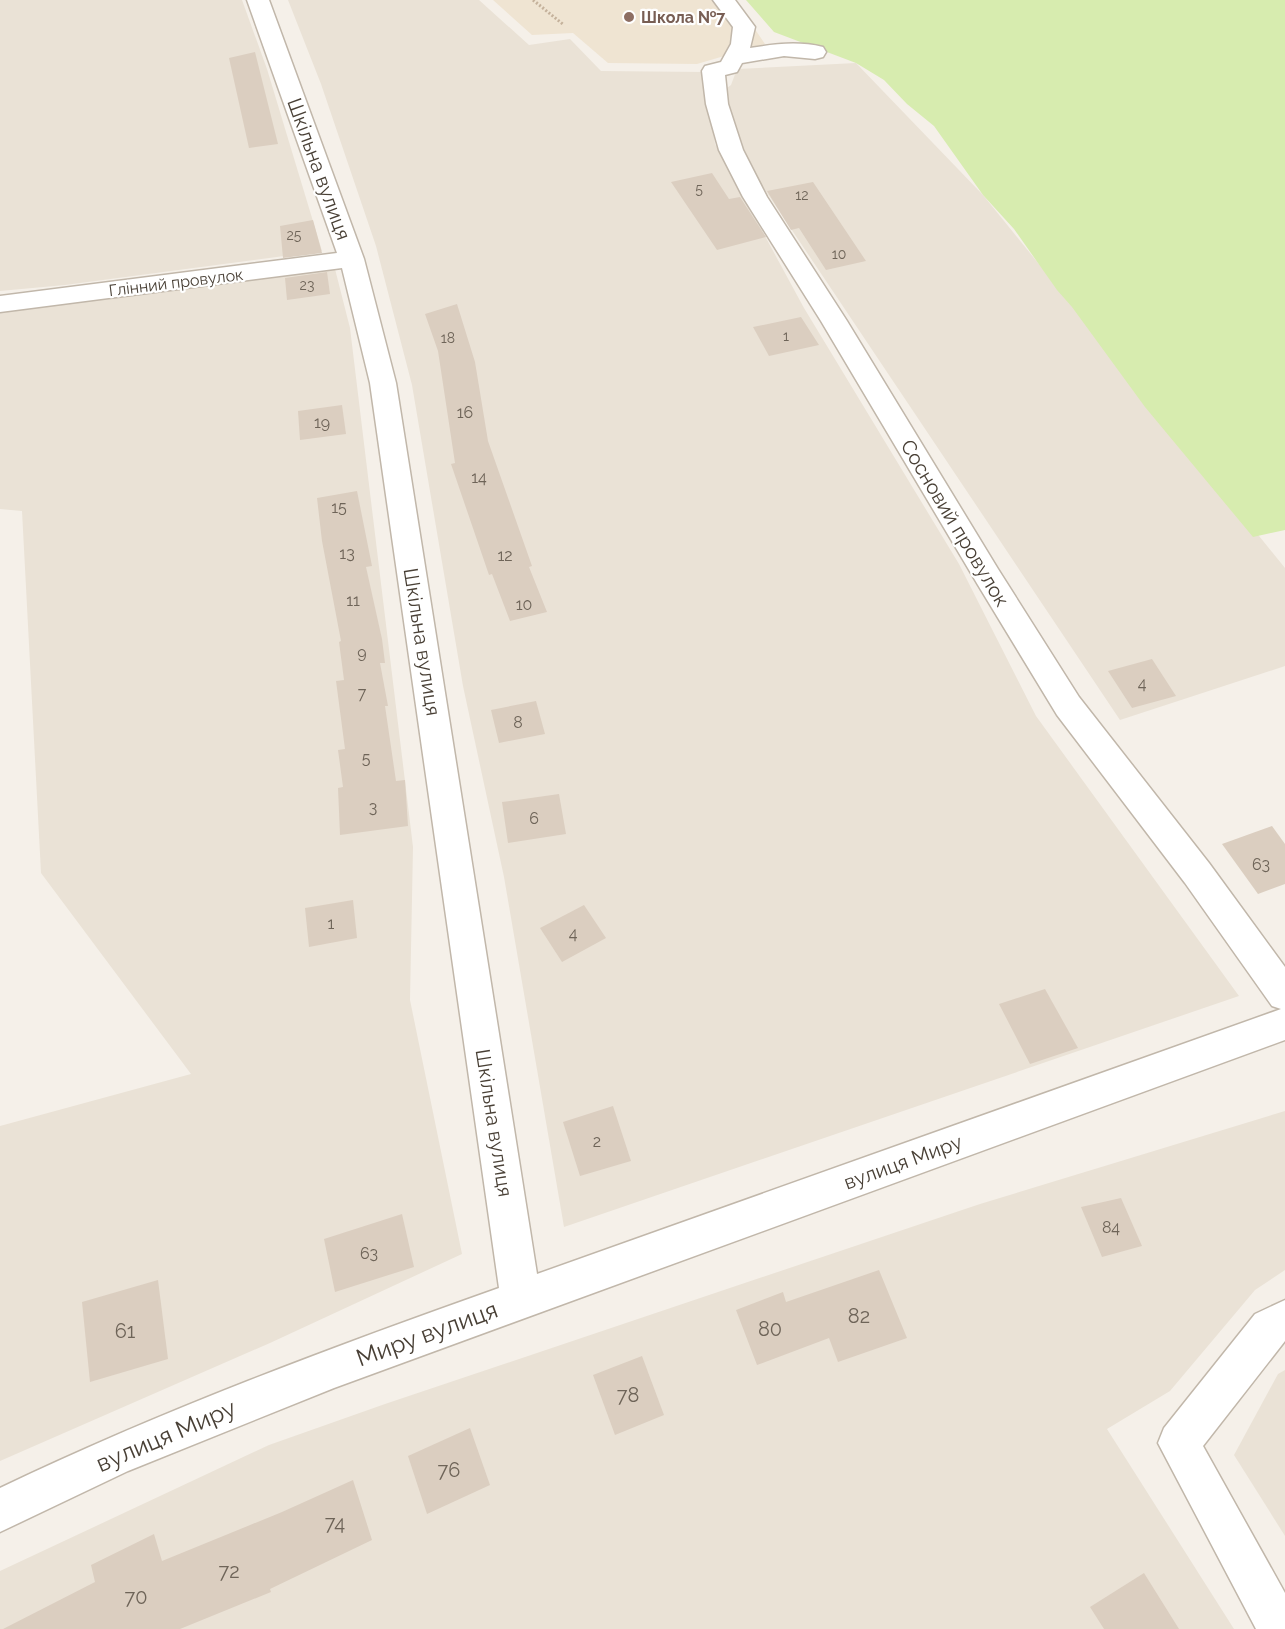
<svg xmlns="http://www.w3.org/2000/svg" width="1285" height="1629" font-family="Raleway,sans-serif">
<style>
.residential{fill:#eae2d6}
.education{fill:#efe4d2}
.green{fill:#d7ecaf}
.building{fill:#dbcec0}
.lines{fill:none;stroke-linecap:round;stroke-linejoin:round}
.minor-casing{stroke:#c1b7aa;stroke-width:3}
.path{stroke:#c4b19b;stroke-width:3;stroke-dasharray:2 2;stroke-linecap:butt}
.minor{fill:#fff;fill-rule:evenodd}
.education-dot{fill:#8d6e63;stroke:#fff;stroke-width:2}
.labels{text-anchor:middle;stroke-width:4.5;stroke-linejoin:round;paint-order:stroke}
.far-number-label{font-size:14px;fill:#6e6458}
.far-education-label{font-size:16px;font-weight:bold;fill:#785e54;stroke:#fff;text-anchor:start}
.far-street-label{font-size:16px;fill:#494036;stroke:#fff}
.number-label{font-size:16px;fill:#6e6458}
.street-label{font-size:20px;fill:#494036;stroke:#fff}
.near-number-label{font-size:20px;fill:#6e6458}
.near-street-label{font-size:24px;fill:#494036;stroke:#fff}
</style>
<rect width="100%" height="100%" fill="#f5f0e9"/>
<g class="residential">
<path d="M0,0H242L267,69L322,251L65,285L0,291Z"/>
<path d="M288,0H479L529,45L570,39L601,71L704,72L715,144L804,308L959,564L1036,716L1239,996L564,1227L504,877L463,686L412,385L376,246L321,84Z"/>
<path d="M856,63L983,195L1285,568V666L1120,720L749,166L720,93L731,85L737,69Z"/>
<path d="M335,269L350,328L413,847L410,1000L462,1254L270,1343L0,1461V1126L191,1074L41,873L22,511L0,509V313Z"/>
<path d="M1285,1111V1270L1255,1290L1170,1391L1107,1429L1234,1629H0V1571L269,1445L385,1404L980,1204Z"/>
<path d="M1285,1370V1536L1234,1455L1278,1374Z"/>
</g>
<path class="education" d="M493,0H735L765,44L697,64L608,63L573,33L532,35Z"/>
<path class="green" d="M746,0H1285V530L1253,537L1145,407L1072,307L1057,290L1014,229L983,195L934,126L907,104L884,80L856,63L774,32Z"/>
<g class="building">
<path d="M255,52L278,144L249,148L229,58Z"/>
<path d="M712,173L729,199L740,197L766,237L717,250L671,182Z"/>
<path d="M813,182L866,261L826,270L799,228L791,230L767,191Z"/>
<path d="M313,220L322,253L283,258L280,226Z"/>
<path d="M327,272L330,294L287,300L285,278Z"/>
<path d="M457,304L475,362L488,441L532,566L529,567L547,612L510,621L492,574L489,575L451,464L455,463L438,351L425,314Z"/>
<path d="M801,317L819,345L769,356L753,327Z"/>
<path d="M342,405L346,434L300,440L298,411Z"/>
<path d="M357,491L372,566L366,567L382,639L385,663H380L388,706H385L396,781L405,780L408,826L340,835L338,788L343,787L338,750L345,749L336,681L344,680L339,642L341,641L322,541L317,498Z"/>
<path d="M1152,659L1176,696L1132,708L1108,671Z"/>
<path d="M536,701L545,734L499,743L491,710Z"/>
<path d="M559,794L566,834L508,843L502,802Z"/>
<path d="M1272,826L1285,844V884L1258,894L1222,844Z"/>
<path d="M353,900L357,938L309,947L305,908Z"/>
<path d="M584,905L606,938L562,962L540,928Z"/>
<path d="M1045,989L1078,1048L1030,1064L999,1004Z"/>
<path d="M613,1106L631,1161L580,1176L563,1122Z"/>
<path d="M1121,1198L1142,1246L1102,1257L1081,1207Z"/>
<path d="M402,1214L414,1267L335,1292L324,1239Z"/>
<path d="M879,1270L907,1338L838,1362L829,1338L757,1365L736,1310L783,1292L786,1302Z"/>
<path d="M158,1280L168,1359L90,1382L82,1302Z"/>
<path d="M642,1356L664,1415L615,1435L593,1375Z"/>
<path d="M470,1428L490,1485L427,1514L408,1456Z"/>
<path d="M353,1480L372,1540L270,1589L271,1592L180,1629H3L95,1582L91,1565L154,1534L162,1561L282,1512Z"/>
<path d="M1144,1573L1179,1629H1104L1090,1607Z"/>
</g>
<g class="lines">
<g class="minor-casing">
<g id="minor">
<path d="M247,0H269L364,259L396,383L537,1274L1281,1009L1272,1006L1185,883L1057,715L978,585L821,321L743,197L719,150L706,104L702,71L705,66L721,62L731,44L733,27L713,0H735L755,27L750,48C775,44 798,41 823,47L826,52L823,57L815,59L784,56L742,63L737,72L725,75L728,104L743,150L767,197L847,321L998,569L1079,697L1209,863L1285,967V1040L334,1388L128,1471L0,1532V1488C163,1410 330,1348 499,1288L370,383L342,268L0,312V296L337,253Z"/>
<path d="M1285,1300V1341L1203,1446L1285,1593V1629H1256L1158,1443L1164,1428L1255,1314Z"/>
</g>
</g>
<path class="path" d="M533,0L564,25"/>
<use href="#minor" class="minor"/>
</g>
<circle class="education-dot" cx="629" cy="17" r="6"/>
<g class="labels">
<g class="far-number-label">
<text x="699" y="194">5</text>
<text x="802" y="200">12</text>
<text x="294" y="240">25</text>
<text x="839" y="259">10</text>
<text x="307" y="290">23</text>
<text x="786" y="341">1</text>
<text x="448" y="343">18</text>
</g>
<g class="far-education-label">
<text x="641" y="23">Школа №7</text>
</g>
<g class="far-street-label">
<text transform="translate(176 282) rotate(-7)" y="6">Глінний провулок</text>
</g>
<g class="number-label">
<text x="465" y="418">16</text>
<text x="322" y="428">19</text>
<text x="479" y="483">14</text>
<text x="339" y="513">15</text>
<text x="347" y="559">13</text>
<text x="505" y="561">12</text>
<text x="353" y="606">11</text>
<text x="524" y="610">10</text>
<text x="362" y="658">9</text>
<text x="1142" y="689">4</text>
<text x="362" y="699">7</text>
<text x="518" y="728">8</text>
<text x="366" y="764">5</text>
<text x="373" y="813">3</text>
<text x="534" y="824">6</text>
<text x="1261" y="870">63</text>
<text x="331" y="929">1</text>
<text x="573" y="939">4</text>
<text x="597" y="1147">2</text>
<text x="1111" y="1233">84</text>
<text x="369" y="1259">63</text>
</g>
<g class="street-label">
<text transform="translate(319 169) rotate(70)" y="7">Шкільна вулиця</text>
<text transform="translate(955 523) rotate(59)" y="7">Сосновий провулок</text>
<text transform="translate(422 642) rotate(81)" y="7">Шкільна вулиця</text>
<text transform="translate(494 1123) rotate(81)" y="7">Шкільна вулиця</text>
<text transform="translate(903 1162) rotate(-20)" y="7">вулиця Миру</text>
</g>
<g class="near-number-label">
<text x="859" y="1323">82</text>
<text x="770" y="1336">80</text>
<text x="125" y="1338">61</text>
<text x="628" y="1402">78</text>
<text x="449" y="1477">76</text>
<text x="335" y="1530">74</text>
<text x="229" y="1578">72</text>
<text x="136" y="1604">70</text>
</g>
<g class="near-street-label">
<text transform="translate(427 1334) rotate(-20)" y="8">Миру вулиця</text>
<text transform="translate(166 1436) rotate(-23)" y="8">вулиця Миру</text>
</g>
</g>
</svg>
